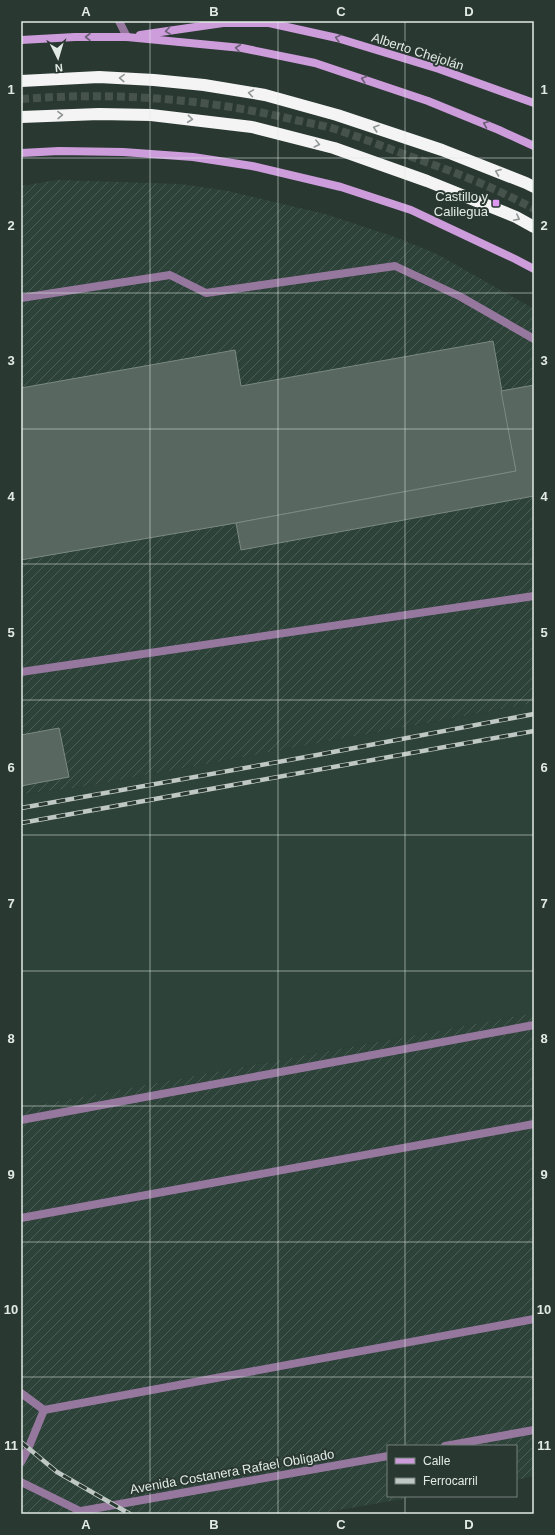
<svg xmlns="http://www.w3.org/2000/svg" width="555" height="1535" font-family="Arial,sans-serif">
<style>
.built{fill:#2d4239}
.industrial{fill:url(#industrial-furrows)}
.building{fill:#586760;stroke:#7b8a83}
.lines{fill:none;stroke-linecap:round;stroke-linejoin:round}
.secondary-tunnel{stroke:#46534d;stroke-width:8;stroke-dasharray:8 4;stroke-linecap:butt}
.lane{stroke:#96789e;stroke-width:8}
.street{stroke:#96789e;stroke-width:8}
.secondary{stroke:#cd9ddb;stroke-width:8}
.highway{stroke:#f4f4f4;stroke-width:12}
.rail-casing{stroke:#bfc8c4;stroke-width:4.5}
.rail{stroke:#2a3832;stroke-width:3;stroke-dasharray:9;stroke-linecap:butt}
.oneway{stroke:#6b6076}
.oneway2{stroke:#8f9693}
.grid{fill:none;stroke:#e2eae6;stroke-width:1;stroke-opacity:0.55}
.poi-dot{fill:#de98f2;stroke:#2a3832;stroke-width:1.5}
.labels{text-anchor:middle;stroke-width:4;stroke-linejoin:round;paint-order:stroke}
.street-label{font-size:13px;fill:#e2eae6;stroke:#2a3832}
.poi-label{font-size:13px;fill:#e2eae6;stroke:#2a3832;text-anchor:end}
.neatline{fill:none;stroke:#e2eae6;stroke-width:1.5}
.grid-label{font-size:13px;text-anchor:middle;font-weight:bold;fill:#e2eae6}
</style>
<defs>
<pattern id="industrial-furrows" width="10" height="10" patternUnits="userSpaceOnUse"><rect width="10" height="10" fill="#2d4239"/><path d="M-1 1l2-2M0 10L10 0M9 11l2-2" fill="none" stroke="#4b5d56"/></pattern>
</defs>
<rect width="100%" height="100%" fill="#2a3832"/>
<path class="built" d="M534,703V1013L21,1108V794L82,787Z"/>
<g class="industrial">
<path d="M57,180L181,184L228,191L325,214L392,236L435,253L534,309V703L82,787L21,794V186Z"/>
<path d="M534,1013V1476L516,1480V1446H388V1496H420L315,1514H21V1108Z"/>
</g>
<g class="building">
<path d="M493,341L516,471L236,523L21,560V388L235,350L241,386Z"/>
<path d="M534,385V496L241,550L236,523L516,471L501,391Z"/>
<path d="M59,728L69,777L21,786V735Z"/>
</g>
<g class="lines">
<path class="secondary-tunnel" d="M21,99C113,92 202,98 291,119C307,123 323,125 338,130C362,138 385,147 409,156C452,171 494,187 534,209"/>
<g class="lane">
<path d="M21,298L170,275L206,293L395,266L461,297L534,339"/>
<path d="M21,672L534,596"/>
<path d="M21,1120L534,1025"/>
<path d="M21,1218L534,1124"/>
<path d="M21,1393L44,1410L534,1319"/>
<path d="M21,1462L28,1449L44,1410"/>
<path d="M21,1482L86,1514"/>
</g>
<g class="street">
<path d="M119,21L127,37"/>
<path d="M445,1446L534,1430"/>
<path d="M81,1511L388,1456"/>
</g>
<g class="secondary">
<path d="M140,35L223,23H269L337,38L439,69L534,103"/>
<path d="M21,40L75,37H127L242,48L315,63L428,101L499,130L534,146"/>
<path d="M21,153L59,151L123,152L193,157L252,166L341,187L411,210L515,259L534,269"/>
</g>
<g class="highway">
<path d="M21,81L99,77L154,80L204,85L265,95L337,115L442,150L526,183L534,187"/>
<path d="M21,117L99,114L151,115L252,127L334,148L427,181L516,217L534,227"/>
</g>
<g class="rail-casing">
<g id="rail">
<path d="M21,808L317,755L534,714"/>
<path d="M21,823L534,731"/>
<path d="M21,1442L57,1472L130,1514"/>
</g>
</g>
<use href="#rail" class="rail"/>
</g>
<defs><path id="oneway-chevron" d="M-2-3.5L2.5 0L-2 3.5" fill="none" stroke-width="1.6" stroke-linecap="round" stroke-linejoin="round"/></defs>
<g class="oneway">
<use href="#oneway-chevron" transform="translate(168 31) rotate(172)"/>
<use href="#oneway-chevron" transform="translate(88 37) rotate(180)"/>
<use href="#oneway-chevron" transform="translate(338 38) rotate(-165)"/>
<use href="#oneway-chevron" transform="translate(238 48) rotate(-173)"/>
<use href="#oneway-chevron" transform="translate(364 79) rotate(-162)"/>
<use href="#oneway-chevron" transform="translate(486 124) rotate(-158)"/>
</g>
<g class="oneway2">
<use href="#oneway-chevron" transform="translate(122 78) rotate(-177)"/>
<use href="#oneway-chevron" transform="translate(251 93) rotate(-171)"/>
<use href="#oneway-chevron" transform="translate(60 115) rotate(-1)"/>
<use href="#oneway-chevron" transform="translate(190 119) rotate(6)"/>
<use href="#oneway-chevron" transform="translate(376 128) rotate(-162)"/>
<use href="#oneway-chevron" transform="translate(317 144) rotate(14)"/>
<use href="#oneway-chevron" transform="translate(498 172) rotate(-159)"/>
<use href="#oneway-chevron" transform="translate(517 218) rotate(27)"/>
</g>
<path class="grid" d="M150,21V1514M278,21V1514M405,21V1446M21,158H534M21,293H534M21,429H534M21,564H534M21,700H534M21,835H534M21,971H534M21,1106H534M21,1242H534M21,1377H534M405,1496V1514"/>
<rect class="poi-dot" x="492" y="199" width="8" height="8" rx="2"/>
<g class="labels">
<g class="street-label">
<text transform="translate(418 51) rotate(18)" y="5">Alberto Chejolán</text>
<text transform="translate(232 1471) rotate(-10)" y="5">Avenida Costanera Rafael Obligado</text>
</g>
<g class="poi-label">
<text x="488" y="201">Castillo y<tspan x="488" dy="15">Calilegua</tspan></text>
</g>
</g>
<rect width="555" height="1535" fill="none" stroke="#2a3832" stroke-width="44"/>
<rect x="387" y="1445" width="130" height="52" fill="#2a3832" stroke="#747f7a"/>
<rect x="395" y="1458" width="20" height="6" fill="#cd9ddb" stroke="#747f7a"/>
<text x="423" y="1465" font-size="12" fill="#e2eae6">Calle</text>
<rect x="395" y="1478" width="20" height="6" fill="#bfc8c4" stroke="#747f7a"/>
<text x="423" y="1485" font-size="12" fill="#e2eae6">Ferrocarril</text>
<g transform="translate(58 58) rotate(175)" stroke="#2a3832" stroke-width="3" paint-order="stroke">
<path d="M0-3L7 15L0 10L-7 15Z" fill="#e2eae6"/>
<text y="-6" font-size="11" font-weight="bold" text-anchor="middle" fill="#e2eae6">N</text>
</g>
<rect x="22" y="22" width="511" height="1491" class="neatline"/>
<g class="grid-label">
<text x="86" y="16">A</text>
<text x="214" y="16">B</text>
<text x="341" y="16">C</text>
<text x="469" y="16">D</text>
<text x="11" y="94">1</text>
<text x="544" y="94">1</text>
<text x="11" y="230">2</text>
<text x="544" y="230">2</text>
<text x="11" y="365">3</text>
<text x="544" y="365">3</text>
<text x="11" y="501">4</text>
<text x="544" y="501">4</text>
<text x="11" y="637">5</text>
<text x="544" y="637">5</text>
<text x="11" y="772">6</text>
<text x="544" y="772">6</text>
<text x="11" y="908">7</text>
<text x="544" y="908">7</text>
<text x="11" y="1043">8</text>
<text x="544" y="1043">8</text>
<text x="11" y="1179">9</text>
<text x="544" y="1179">9</text>
<text x="11" y="1314">10</text>
<text x="544" y="1314">10</text>
<text x="11" y="1450">11</text>
<text x="544" y="1450">11</text>
<text x="86" y="1529">A</text>
<text x="214" y="1529">B</text>
<text x="341" y="1529">C</text>
<text x="469" y="1529">D</text>
</g>
</svg>
